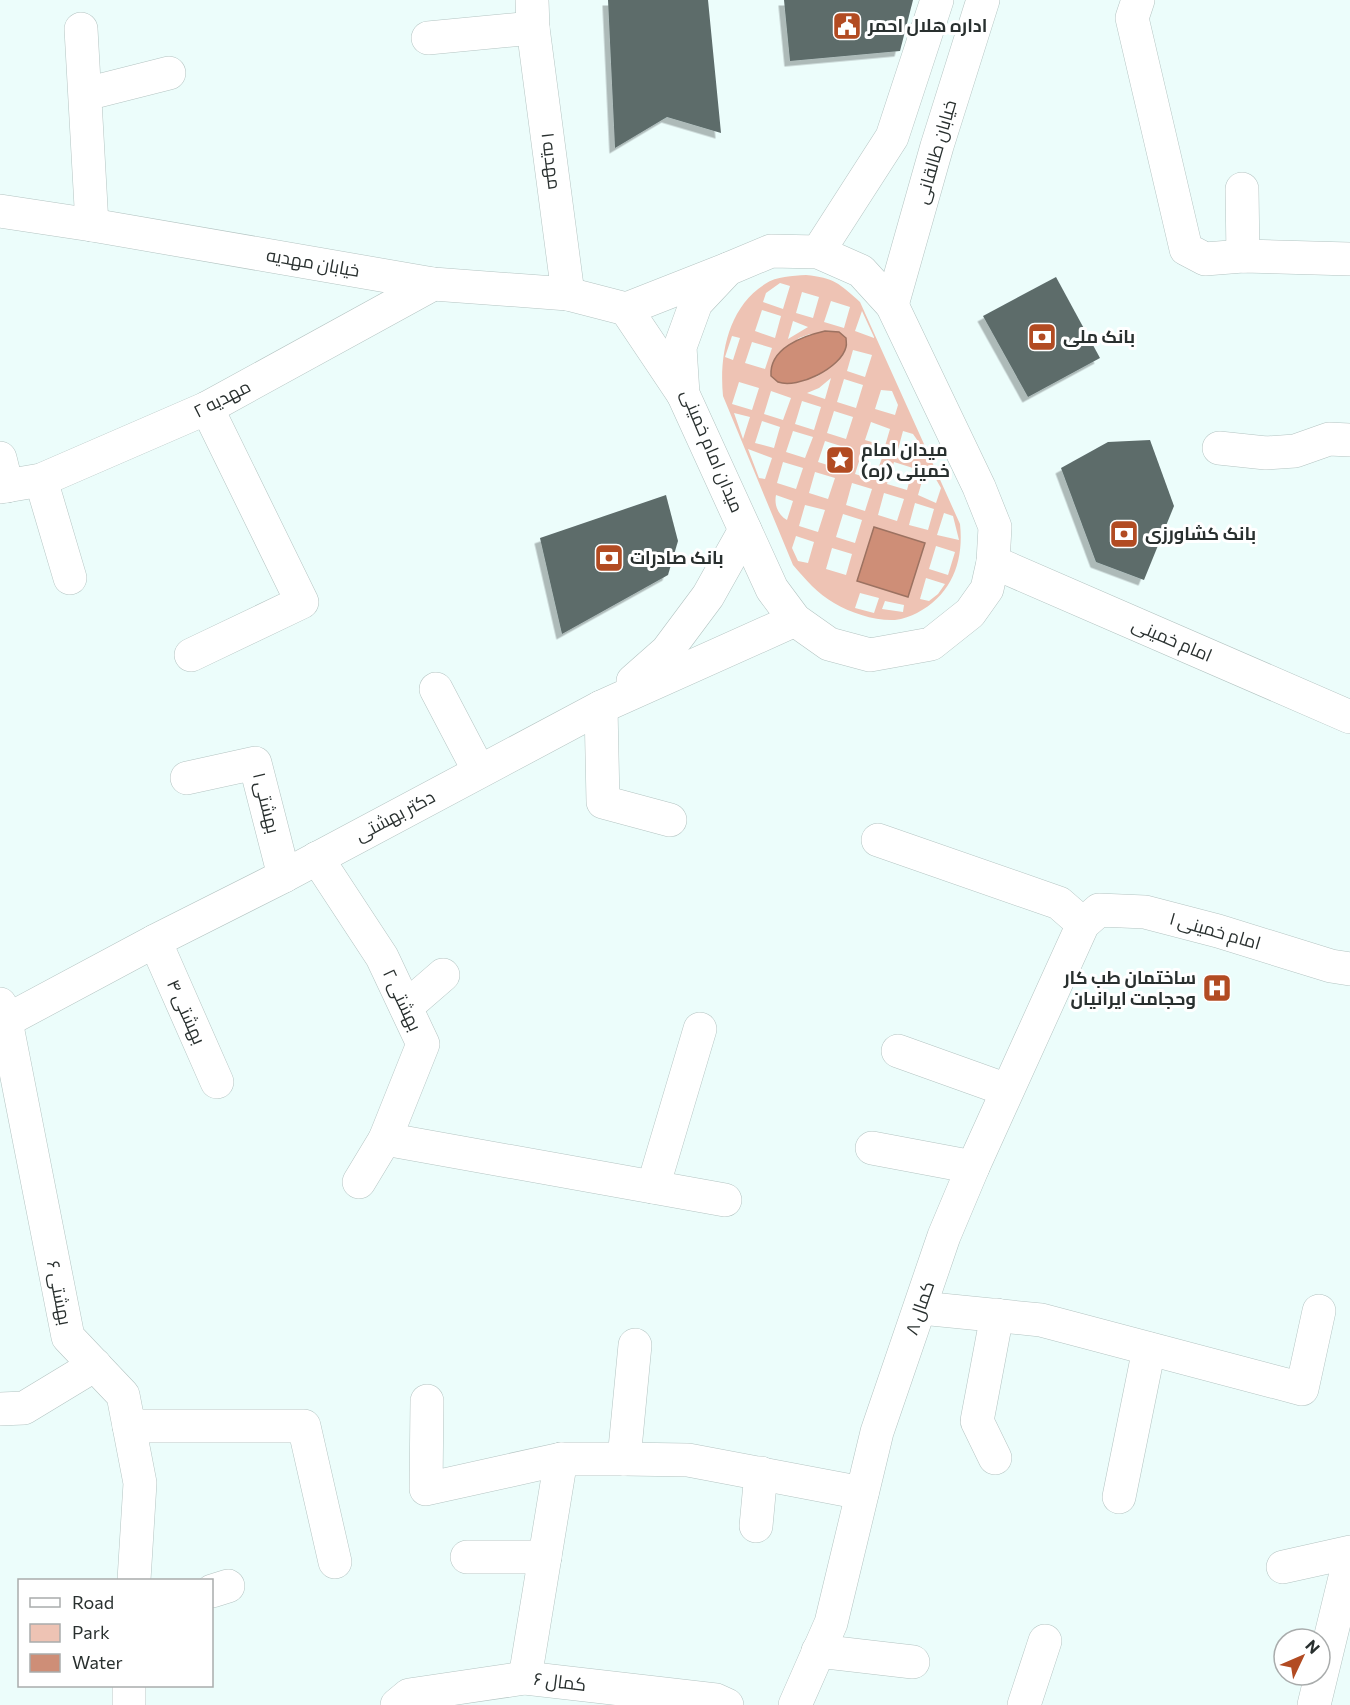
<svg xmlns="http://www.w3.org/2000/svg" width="1350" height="1705" font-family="Commissioner,Cairo,sans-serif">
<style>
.green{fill:#eec3b4;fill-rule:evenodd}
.water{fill:#ce8e77;stroke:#9c7261;stroke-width:1.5}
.building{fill:#5d6c6b;filter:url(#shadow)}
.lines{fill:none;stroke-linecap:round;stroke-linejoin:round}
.minor-casing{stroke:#b4c4c2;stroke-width:34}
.major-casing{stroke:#b4c4c2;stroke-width:34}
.minor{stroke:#fff;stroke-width:33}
.major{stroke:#fff;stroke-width:33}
.labels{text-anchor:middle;stroke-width:6;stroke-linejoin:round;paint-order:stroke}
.poi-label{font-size:18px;font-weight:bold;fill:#29302f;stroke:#fff;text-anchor:start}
.street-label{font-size:18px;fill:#29302f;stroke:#fff}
</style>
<defs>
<filter id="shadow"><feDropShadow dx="-5.5" dy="5.5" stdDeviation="0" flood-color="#0004"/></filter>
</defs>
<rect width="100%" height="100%" fill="#ecfdfb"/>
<path class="green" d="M806,275C834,278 839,283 860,302L960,524C964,561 952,595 917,613C911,616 903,619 895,620C875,621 851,613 834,603C818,594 805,579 793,565L723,396C719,356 728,307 765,284C777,276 792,276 806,275ZM780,283L790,286L783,309L763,302L766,293ZM802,292L819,297L813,318L796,313ZM831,301L850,307L844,328L824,322ZM762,310L781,316L775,338L755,331ZM862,311L874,337V338L855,331ZM793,321L808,327L788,339ZM810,334L839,359L818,376L792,383L778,355L799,338ZM732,336L740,338L733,360L725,357ZM752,342L772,348L765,369L745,363ZM853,350L872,355L865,377L847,371ZM831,378L825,399L807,393L819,388ZM844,379L863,385L856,408L837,402ZM739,382L759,388L752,410L732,404ZM881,390L892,391L898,405L895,415L875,409ZM771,391L791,398L783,420L764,414ZM802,401L821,407L814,430L795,424ZM834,411L853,417L846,439L827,433ZM734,413L750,417L743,439ZM762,421L780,427L774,448L755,443ZM871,422L890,429L885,446L865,440ZM793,431L813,437L805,458L786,452ZM903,431L913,434L920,444L916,459L897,453ZM825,441L844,447L837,468L818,462ZM748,449L772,458L765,479L759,478ZM862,452L882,458L874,480L855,474ZM783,462L803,468L796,489L777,483ZM894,462L913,468L907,490L887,484ZM925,471L933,474L941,488L936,503L918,495ZM815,472L835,478L828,499L809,493ZM852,483L872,489L865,511L846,505ZM884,493L904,499L897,521L878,515ZM776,495L793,501L787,520C778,515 774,505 776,495ZM915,503L934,509L928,530L909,525ZM805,505L825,510L818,532L799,526ZM944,513L953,516L959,540L937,535ZM843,514L862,520L855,543L836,537ZM796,536L814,542L808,563L798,561L792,548ZM936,546L955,552L948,575L929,569ZM832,548L852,554L846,575L826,569ZM926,578L945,584L938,594L929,601L920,599ZM860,593L879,598L874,613L855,608ZM885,601L904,605L903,612L882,609Z"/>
<g class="water">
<path d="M825,331L839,332L846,338C846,341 847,344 846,347C841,368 798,389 778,382C778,382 771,376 771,376C769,348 803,336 825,331Z"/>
<path d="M874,527L925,543L908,597L857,581Z"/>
</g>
<g class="building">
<path d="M608,0H708L721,133L667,117L615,148Z"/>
<path d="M784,0H913L900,51L790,61Z"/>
<path d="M1056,277L1100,358L1028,397L983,316Z"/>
<path d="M1150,440L1174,506L1144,580L1096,562L1061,468L1108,442Z"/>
<path d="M666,495L678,541L668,575L562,634L540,538Z"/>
</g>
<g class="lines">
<g class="minor-casing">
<g id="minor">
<path d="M532,0L533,28L568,294"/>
<path d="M1138,0L1132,18L1186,249L1205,259L1243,256L1350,259"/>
<path d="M81,29L92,225"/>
<path d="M428,38L533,28"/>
<path d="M86,94L169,73"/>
<path d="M1242,189L1243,256"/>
<path d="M0,211L92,225L433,284L568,294L626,309"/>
<path d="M626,309L728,269"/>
<path d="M626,309L683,394"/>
<path d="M1219,448L1266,453L1295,451L1329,439L1350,440"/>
<path d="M0,458L7,486"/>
<path d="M41,480L70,578"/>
<path d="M0,487L41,480L207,408L433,284"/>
<path d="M191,655L302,602L207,408"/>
<path d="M436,689L479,771"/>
<path d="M601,707L603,802L670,820"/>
<path d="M187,778L255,763L284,876"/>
<path d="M878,840L1059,903L1083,924"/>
<path d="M317,858L382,957L423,1044L385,1139L359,1182"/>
<path d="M155,941L217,1082"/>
<path d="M0,1004L6,1021L68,1337L123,1395L140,1483L134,1580"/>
<path d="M406,1007L443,975"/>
<path d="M898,1051L1007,1090"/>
<path d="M385,1139L725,1200"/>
<path d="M872,1148L973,1167"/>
<path d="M653,1187L700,1029"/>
<path d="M921,1308L1041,1320L1302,1389L1319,1311"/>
<path d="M427,1401L426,1489L561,1459H624L688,1460L862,1493"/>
<path d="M0,1409L24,1408L95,1365"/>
<path d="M129,1426H304L335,1562"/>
<path d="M995,1458L977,1421L997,1315"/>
<path d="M624,1459L635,1345"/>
<path d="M1119,1497L1149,1349"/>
<path d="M756,1526L761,1473"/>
<path d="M467,1557H545"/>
<path d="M1283,1567L1350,1552"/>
<path d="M212,1591L228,1586"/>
<path d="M818,1651L913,1662"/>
<path d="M525,1678L561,1459"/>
<path d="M129,1705V1686"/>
<path d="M397,1705L409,1695L525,1678L716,1700L727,1705"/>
<path d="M795,1705L831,1623L877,1432L944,1236L973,1167L1083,924L1099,910L1145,912L1218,931L1331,966L1350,969"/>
<path d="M1024,1705L1045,1641"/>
<path d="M1314,1705L1350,1557"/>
</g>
</g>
<g class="major-casing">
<g id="major">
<path d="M771,251L818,252L861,271L892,305L979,487L995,527L993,562L987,589L970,613L931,644L870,655L829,644L795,620L772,589L683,394L680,347L696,303L728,269Z"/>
<path d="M818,252L892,137L937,0"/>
<path d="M892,305L937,146L983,0"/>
<path d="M993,562L1350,717"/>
<path d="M633,681L667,651L708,596L745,530"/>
<path d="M0,1024L155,941L284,876L601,707L795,620"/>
</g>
</g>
<use href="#minor" class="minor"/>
<use href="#major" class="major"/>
</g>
<defs>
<g id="civic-square" transform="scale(1.5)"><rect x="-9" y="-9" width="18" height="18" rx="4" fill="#b24b22" stroke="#fff"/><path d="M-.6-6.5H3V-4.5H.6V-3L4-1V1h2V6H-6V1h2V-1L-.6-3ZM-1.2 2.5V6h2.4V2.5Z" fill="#fff"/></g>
<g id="bank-square" transform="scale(1.5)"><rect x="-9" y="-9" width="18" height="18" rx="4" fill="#b24b22" stroke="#fff"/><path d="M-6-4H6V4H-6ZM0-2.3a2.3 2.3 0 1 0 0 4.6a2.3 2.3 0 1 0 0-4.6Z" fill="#fff"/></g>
<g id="sight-square" transform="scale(1.5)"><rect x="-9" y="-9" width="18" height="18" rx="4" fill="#b24b22" stroke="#fff"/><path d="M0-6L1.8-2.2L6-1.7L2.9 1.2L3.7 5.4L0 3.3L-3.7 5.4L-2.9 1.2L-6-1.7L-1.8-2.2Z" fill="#fff"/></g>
<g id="hospital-square" transform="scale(1.5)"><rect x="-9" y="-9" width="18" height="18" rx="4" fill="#b24b22" stroke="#fff"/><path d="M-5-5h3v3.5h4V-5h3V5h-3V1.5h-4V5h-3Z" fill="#fff"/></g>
</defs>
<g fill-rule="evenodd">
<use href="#civic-square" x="847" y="26"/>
<use href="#bank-square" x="1042" y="337"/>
<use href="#sight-square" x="840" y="460"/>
<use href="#bank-square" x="1124" y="534"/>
<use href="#bank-square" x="609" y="558"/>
<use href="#hospital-square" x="1217" y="988"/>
</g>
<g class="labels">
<g class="poi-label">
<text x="868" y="32">اداره هلال احمر</text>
<text x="1063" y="343">بانک ملی</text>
<text x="861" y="456">میدان امام<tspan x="861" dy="21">خمینی (ره)</tspan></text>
<text x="1145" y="540">بانک کشاورزی</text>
<text x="630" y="564">بانک صادرات</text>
<text x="1196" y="984" text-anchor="end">ساختمان طب کار<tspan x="1196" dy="21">و‌حجامت ایرانیان</tspan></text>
</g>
<g class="street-label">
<text transform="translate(936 152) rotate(-74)" y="6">خیابان طالقانی</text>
<text transform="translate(551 161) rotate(83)" y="6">مهدیه ۱</text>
<text transform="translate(313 263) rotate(10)" y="6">خیابان مهدیه</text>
<text transform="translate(222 399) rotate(-27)" y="6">مهدیه ۲</text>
<text transform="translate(712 451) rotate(67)" y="6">میدان امام خمینی</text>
<text transform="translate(1172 640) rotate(23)" y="6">امام خمینی</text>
<text transform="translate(266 803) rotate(76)" y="6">بهشتی ۱</text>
<text transform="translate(395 816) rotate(-28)" y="6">دکتر بهشتی</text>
<text transform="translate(1215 931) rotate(16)" y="6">امام خمینی ۱</text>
<text transform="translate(402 1000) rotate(65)" y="6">بهشتی ۲</text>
<text transform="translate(186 1012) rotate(66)" y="6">بهشتی ۴</text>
<text transform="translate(59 1293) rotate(79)" y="6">بهشتی ۶</text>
<text transform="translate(920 1308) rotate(-71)" y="6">کمال ۸</text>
<text transform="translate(560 1682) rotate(7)" y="6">کمال ۶</text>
</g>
</g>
<rect x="18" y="1579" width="195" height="108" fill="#ffffff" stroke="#a9acac" stroke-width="1.5"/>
<rect x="30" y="1598" width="30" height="9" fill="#ffffff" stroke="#a9acac" stroke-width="1.5"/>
<text x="72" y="1609" font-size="18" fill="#29302f">Road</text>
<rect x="30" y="1624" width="30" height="18" fill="#eec3b4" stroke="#a9acac" stroke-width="1.5"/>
<text x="72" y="1639" font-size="18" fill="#29302f">Park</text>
<rect x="30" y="1654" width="30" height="18" fill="#ce8e77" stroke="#a9acac" stroke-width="1.5"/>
<text x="72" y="1669" font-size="18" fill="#29302f">Water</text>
<g transform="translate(1302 1657) rotate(46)"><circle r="28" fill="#ffffff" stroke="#a9acac" stroke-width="1.5"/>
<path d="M0-4.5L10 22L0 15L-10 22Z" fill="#b24b22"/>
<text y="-9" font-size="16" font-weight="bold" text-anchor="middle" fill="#29302f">N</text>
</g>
</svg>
